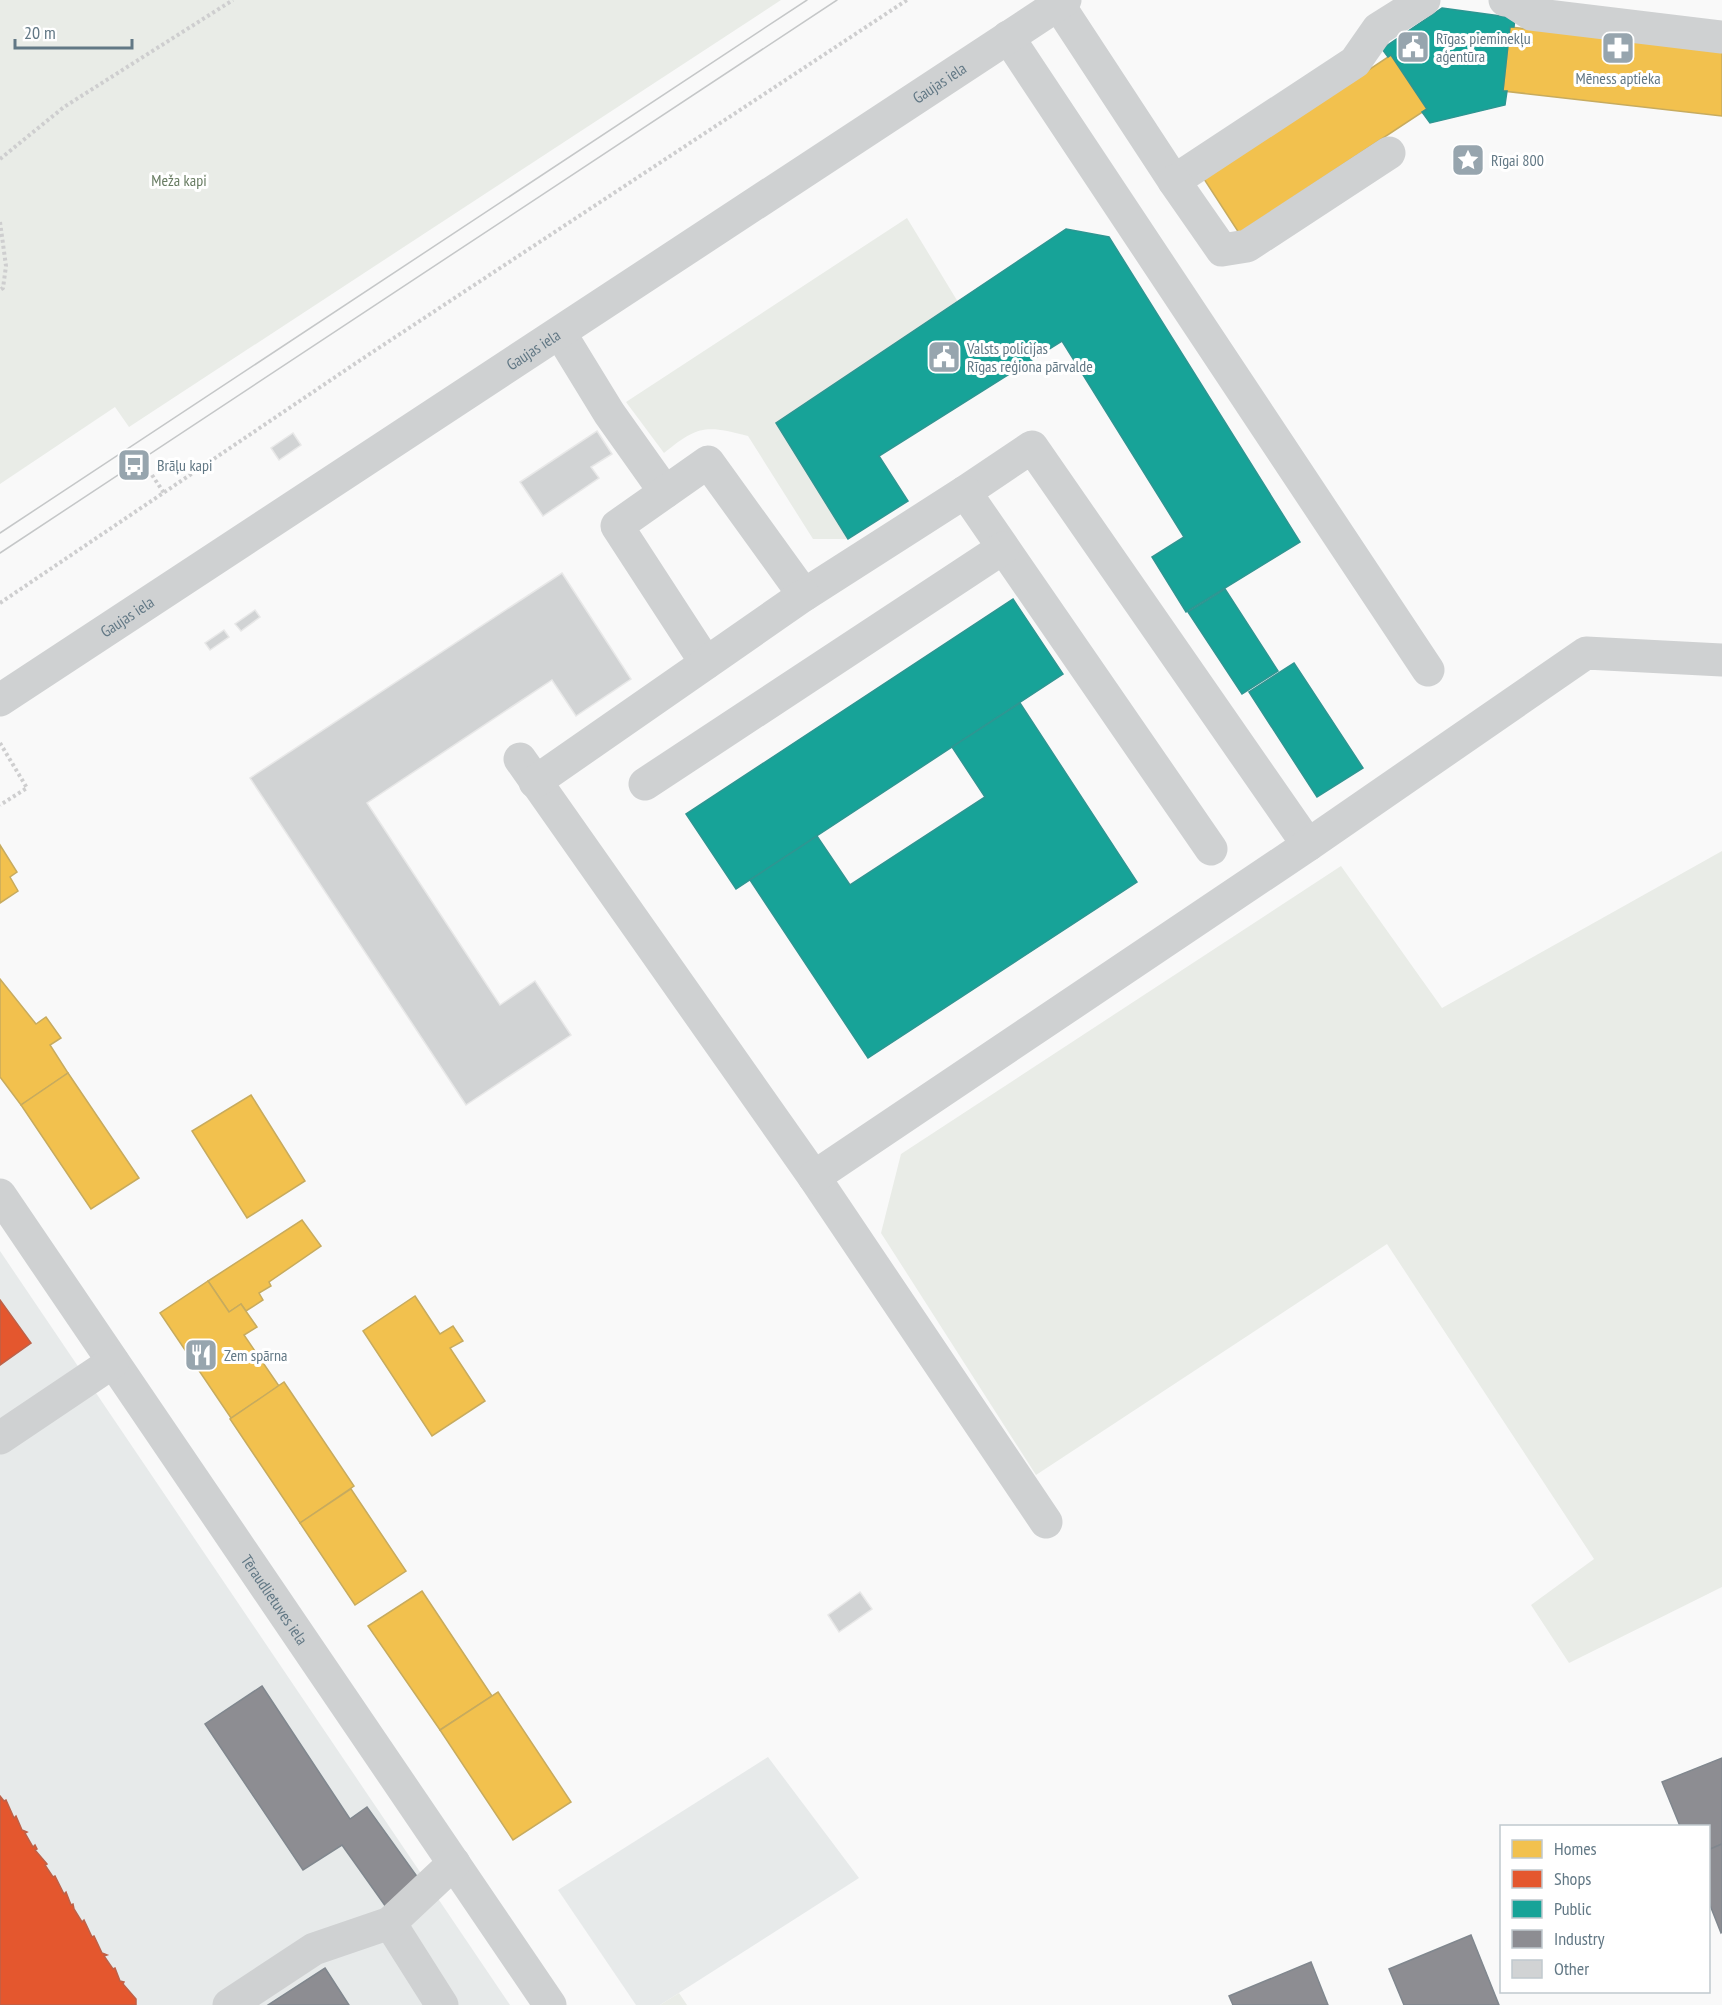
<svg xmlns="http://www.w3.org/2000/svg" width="1722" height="2005" font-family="'PT Sans Narrow',sans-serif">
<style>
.built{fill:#e7eaea}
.green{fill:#e9ece7}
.homes{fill:#f2c14e;stroke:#c7ab5e;stroke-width:1.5}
.shops{fill:#e4572e;stroke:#bd6148;stroke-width:1.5}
.public{fill:#17a398;stroke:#2e9692;stroke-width:1.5}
.industry{fill:#8d8d92;stroke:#80878e;stroke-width:1.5}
.building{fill:#d1d3d4;stroke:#e8e8e8;stroke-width:1.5}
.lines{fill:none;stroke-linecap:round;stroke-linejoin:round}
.path{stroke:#cececf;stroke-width:4;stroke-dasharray:3 3;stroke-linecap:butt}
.minor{stroke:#cfd1d2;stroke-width:33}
.tram{stroke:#c5c7c8;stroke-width:1.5}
.labels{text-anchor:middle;stroke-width:6;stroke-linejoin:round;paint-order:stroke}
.poi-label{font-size:16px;fill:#627885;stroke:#fff;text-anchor:start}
.street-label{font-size:16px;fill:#627885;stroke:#fff}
.park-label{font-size:16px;fill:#687c62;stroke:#fff}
</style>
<rect width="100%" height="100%" fill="#f9f9f9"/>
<g class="built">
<path d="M0,1251L71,1356L510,2005H0Z"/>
<path d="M768,1757L859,1878L660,2005H636L558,1890Z"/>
</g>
<g class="green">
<path d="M0,0H781L129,427L115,407L0,484Z"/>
<path d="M907,218L958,302L776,423L848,539H813L748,436C706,425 698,425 664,453L626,402Z"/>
<path d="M1722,851V1587L1569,1663L1531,1605L1594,1559L1387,1244L1036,1475L881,1233L901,1154L1341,866L1442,1008Z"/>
<path d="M679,1993L687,2005H660Z"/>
</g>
<g class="homes">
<path d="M1510,27L1722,51V116L1503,91Z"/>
<path d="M1391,55L1427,109L1239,233L1204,179Z"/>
<path d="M0,845L17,872L10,877L18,891L0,903Z"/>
<path d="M0,979L36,1024L46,1017L61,1038L50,1045L68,1073L21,1105L0,1077Z"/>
<path d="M68,1073L139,1178L91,1209L21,1105Z"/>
<path d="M251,1095L305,1181L247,1218L192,1131Z"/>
<path d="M302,1220L321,1246L269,1282L271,1286L259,1293L263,1300L246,1311L241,1304L229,1312L208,1281Z"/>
<path d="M208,1281L229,1312L241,1304L257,1327L244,1335L279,1386L231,1418L160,1313Z"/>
<path d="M415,1296L440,1334L453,1326L463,1341L450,1348L485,1401L432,1436L363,1331Z"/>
<path d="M284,1382L354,1486L300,1523L230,1419Z"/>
<path d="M351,1489L406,1571L355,1605L300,1523Z"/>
<path d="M422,1591L492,1696L440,1730L368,1626Z"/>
<path d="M498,1692L571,1802L513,1840L440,1730Z"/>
</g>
<g class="shops">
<path d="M0,1300L31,1343L0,1365Z"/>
<path d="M0,1796L4,1801L6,1800L14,1818L16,1816L22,1830L27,1832L25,1833L33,1847L35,1845L37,1849L35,1850L47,1864L45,1865L53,1877L55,1876L64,1894L66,1892L71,1905L73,1904L74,1909L82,1922L84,1920L92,1937L94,1936L102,1953L107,1955L104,1956L113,1969L115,1968L120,1981L124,1982L123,1984L136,1999V2005H0Z"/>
</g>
<g class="public">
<path d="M1442,8L1515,18L1514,27H1510L1503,91H1507L1505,105L1430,123L1422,112L1427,109L1391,55L1388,57L1382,49Z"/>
<path d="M1066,229L1109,237L1300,542L1186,612L1152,557L1184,537L1062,341L879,456L908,501L848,539L776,423Z"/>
<path d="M1225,589L1278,671L1242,694L1188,612Z"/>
<path d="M1013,599L1063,674L736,889L686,814Z"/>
<path d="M1294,663L1363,768L1317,797L1249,692Z"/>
<path d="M1020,703L1137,882L868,1058L750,880L817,836L850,885L985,797L952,747Z"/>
</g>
<g class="industry">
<path d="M262,1686L350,1819L367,1807L421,1882L386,1907L342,1845L303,1870L205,1724Z"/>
<path d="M1722,1758V1844L1708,1850V1826H1680L1662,1782Z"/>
<path d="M1722,1844V1932L1721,1933L1708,1900V1850Z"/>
<path d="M1471,1935L1499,2005H1404L1389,1969Z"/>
<path d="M1311,1962L1328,2005H1233L1229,1996Z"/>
<path d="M325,1968L349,2005H268Z"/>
</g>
<g class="building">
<path d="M597,431L612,454L591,467L599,478L543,516L520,482Z"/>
<path d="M293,433L301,445L279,460L271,448Z"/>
<path d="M562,573L631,679L576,716L552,680L367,803L500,1005L535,981L571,1035L466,1105L250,778Z"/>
<path d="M255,610L260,617L241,631L235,624Z"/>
<path d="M224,630L229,637L210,650L205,643Z"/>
<path d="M860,1592L872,1609L839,1632L828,1615Z"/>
</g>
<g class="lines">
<g class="path">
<path d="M0,159L64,107L233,0"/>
<path d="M0,222L6,266L3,288L0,290"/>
<path d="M152,475L164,493"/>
<path d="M0,603L362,359L907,0"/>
<path d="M0,743L27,788L0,805"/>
</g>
<g class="minor">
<path d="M1505,0L1511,1L1531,14L1722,37"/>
<path d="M1058,4L1174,181L1355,62L1378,29L1424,0"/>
<path d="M1008,37L1428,670"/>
<path d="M1174,181L1222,250L1247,246L1389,153"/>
<path d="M560,333L609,413L665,492"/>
<path d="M965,492L1032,447L1308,845"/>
<path d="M706,663L617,526L708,462L804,595L965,492L1211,849"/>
<path id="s1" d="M0,700L1065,0"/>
<path d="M520,759L814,1177L1046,1522"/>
<path d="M535,782L804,595"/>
<path d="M645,784L1003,548"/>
<path d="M814,1177L1308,845L1586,653L1722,660"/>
<path id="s2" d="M0,1195L550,2005"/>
<path d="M0,1438L113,1362"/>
<path d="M390,1923L442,2005"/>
<path d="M229,2005L314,1949L390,1923L454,1863"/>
</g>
<g class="tram">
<path d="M0,533L807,0"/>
<path d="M0,553L837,0"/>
</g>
</g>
<defs>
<g id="civic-square" transform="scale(1.725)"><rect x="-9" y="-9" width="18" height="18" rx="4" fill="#97a5ae" stroke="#fff"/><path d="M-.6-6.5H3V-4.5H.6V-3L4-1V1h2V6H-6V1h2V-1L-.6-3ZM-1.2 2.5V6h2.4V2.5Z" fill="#fff"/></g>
<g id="pharmacy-square" transform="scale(1.725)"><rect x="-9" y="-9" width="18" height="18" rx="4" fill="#97a5ae" stroke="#fff"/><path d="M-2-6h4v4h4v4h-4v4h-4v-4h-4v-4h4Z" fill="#fff"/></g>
<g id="sight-square" transform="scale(1.725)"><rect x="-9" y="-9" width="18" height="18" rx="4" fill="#97a5ae" stroke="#fff"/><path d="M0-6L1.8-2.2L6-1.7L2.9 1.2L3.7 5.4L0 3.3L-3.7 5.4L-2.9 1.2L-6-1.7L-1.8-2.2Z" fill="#fff"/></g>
<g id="bus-square" transform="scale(1.725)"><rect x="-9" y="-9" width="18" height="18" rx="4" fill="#97a5ae" stroke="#fff"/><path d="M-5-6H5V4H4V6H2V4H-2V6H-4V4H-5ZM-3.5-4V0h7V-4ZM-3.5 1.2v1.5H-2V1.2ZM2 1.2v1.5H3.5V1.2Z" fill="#fff"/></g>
<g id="restaurant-square" transform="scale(1.725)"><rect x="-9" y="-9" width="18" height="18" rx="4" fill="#97a5ae" stroke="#fff"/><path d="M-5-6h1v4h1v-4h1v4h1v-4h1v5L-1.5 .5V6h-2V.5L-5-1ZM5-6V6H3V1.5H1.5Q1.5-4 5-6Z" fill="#fff"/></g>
</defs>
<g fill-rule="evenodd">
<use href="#civic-square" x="1413" y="47"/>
<use href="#pharmacy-square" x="1618" y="48"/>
<use href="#sight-square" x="1468" y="160"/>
<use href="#civic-square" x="944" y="357"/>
<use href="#bus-square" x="134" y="465"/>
<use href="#restaurant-square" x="201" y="1355"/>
</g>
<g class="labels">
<g class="poi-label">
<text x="1436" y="44">Rīgas pieminekļu<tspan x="1436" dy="18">aģentūra</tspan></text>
<text x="1618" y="84" text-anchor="middle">Mēness aptieka</text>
<text x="1491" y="166">Rīgai 800</text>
<text x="967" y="354">Valsts policijas<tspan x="967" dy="18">Rīgas reģiona pārvalde</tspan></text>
<text x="157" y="471">Brāļu kapi</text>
<text x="224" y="1361">Zem spārna</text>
</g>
<g class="street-label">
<text dy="6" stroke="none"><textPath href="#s1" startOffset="1124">Gaujas iela</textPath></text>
<text dy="6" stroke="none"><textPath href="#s1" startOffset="638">Gaujas iela</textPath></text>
<text dy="6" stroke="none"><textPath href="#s1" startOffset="152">Gaujas iela</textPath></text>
<text dy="6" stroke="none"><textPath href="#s2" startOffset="489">Tēraudlietuves iela</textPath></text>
</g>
<g class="park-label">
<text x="179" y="186">Meža kapi</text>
</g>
</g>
<rect x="1500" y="1825" width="210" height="168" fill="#ffffff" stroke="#c0c9ce" stroke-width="1.5"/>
<rect x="1512" y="1840" width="30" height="18" fill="#f2c14e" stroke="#c0c9ce" stroke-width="1.5"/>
<text x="1554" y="1855" font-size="18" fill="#627885">Homes</text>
<rect x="1512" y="1870" width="30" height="18" fill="#e4572e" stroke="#c0c9ce" stroke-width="1.5"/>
<text x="1554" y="1885" font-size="18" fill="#627885">Shops</text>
<rect x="1512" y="1900" width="30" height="18" fill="#17a398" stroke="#c0c9ce" stroke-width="1.5"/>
<text x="1554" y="1915" font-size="18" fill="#627885">Public</text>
<rect x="1512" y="1930" width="30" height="18" fill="#8d8d92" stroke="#c0c9ce" stroke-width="1.5"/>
<text x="1554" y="1945" font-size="18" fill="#627885">Industry</text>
<rect x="1512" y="1960" width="30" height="18" fill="#d1d3d4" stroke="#c0c9ce" stroke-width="1.5"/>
<text x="1554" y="1975" font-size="18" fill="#627885">Other</text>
<path d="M15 39v9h117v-9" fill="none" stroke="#627885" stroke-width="3"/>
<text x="24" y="39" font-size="18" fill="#627885" stroke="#ffffff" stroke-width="4.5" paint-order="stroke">20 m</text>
</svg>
